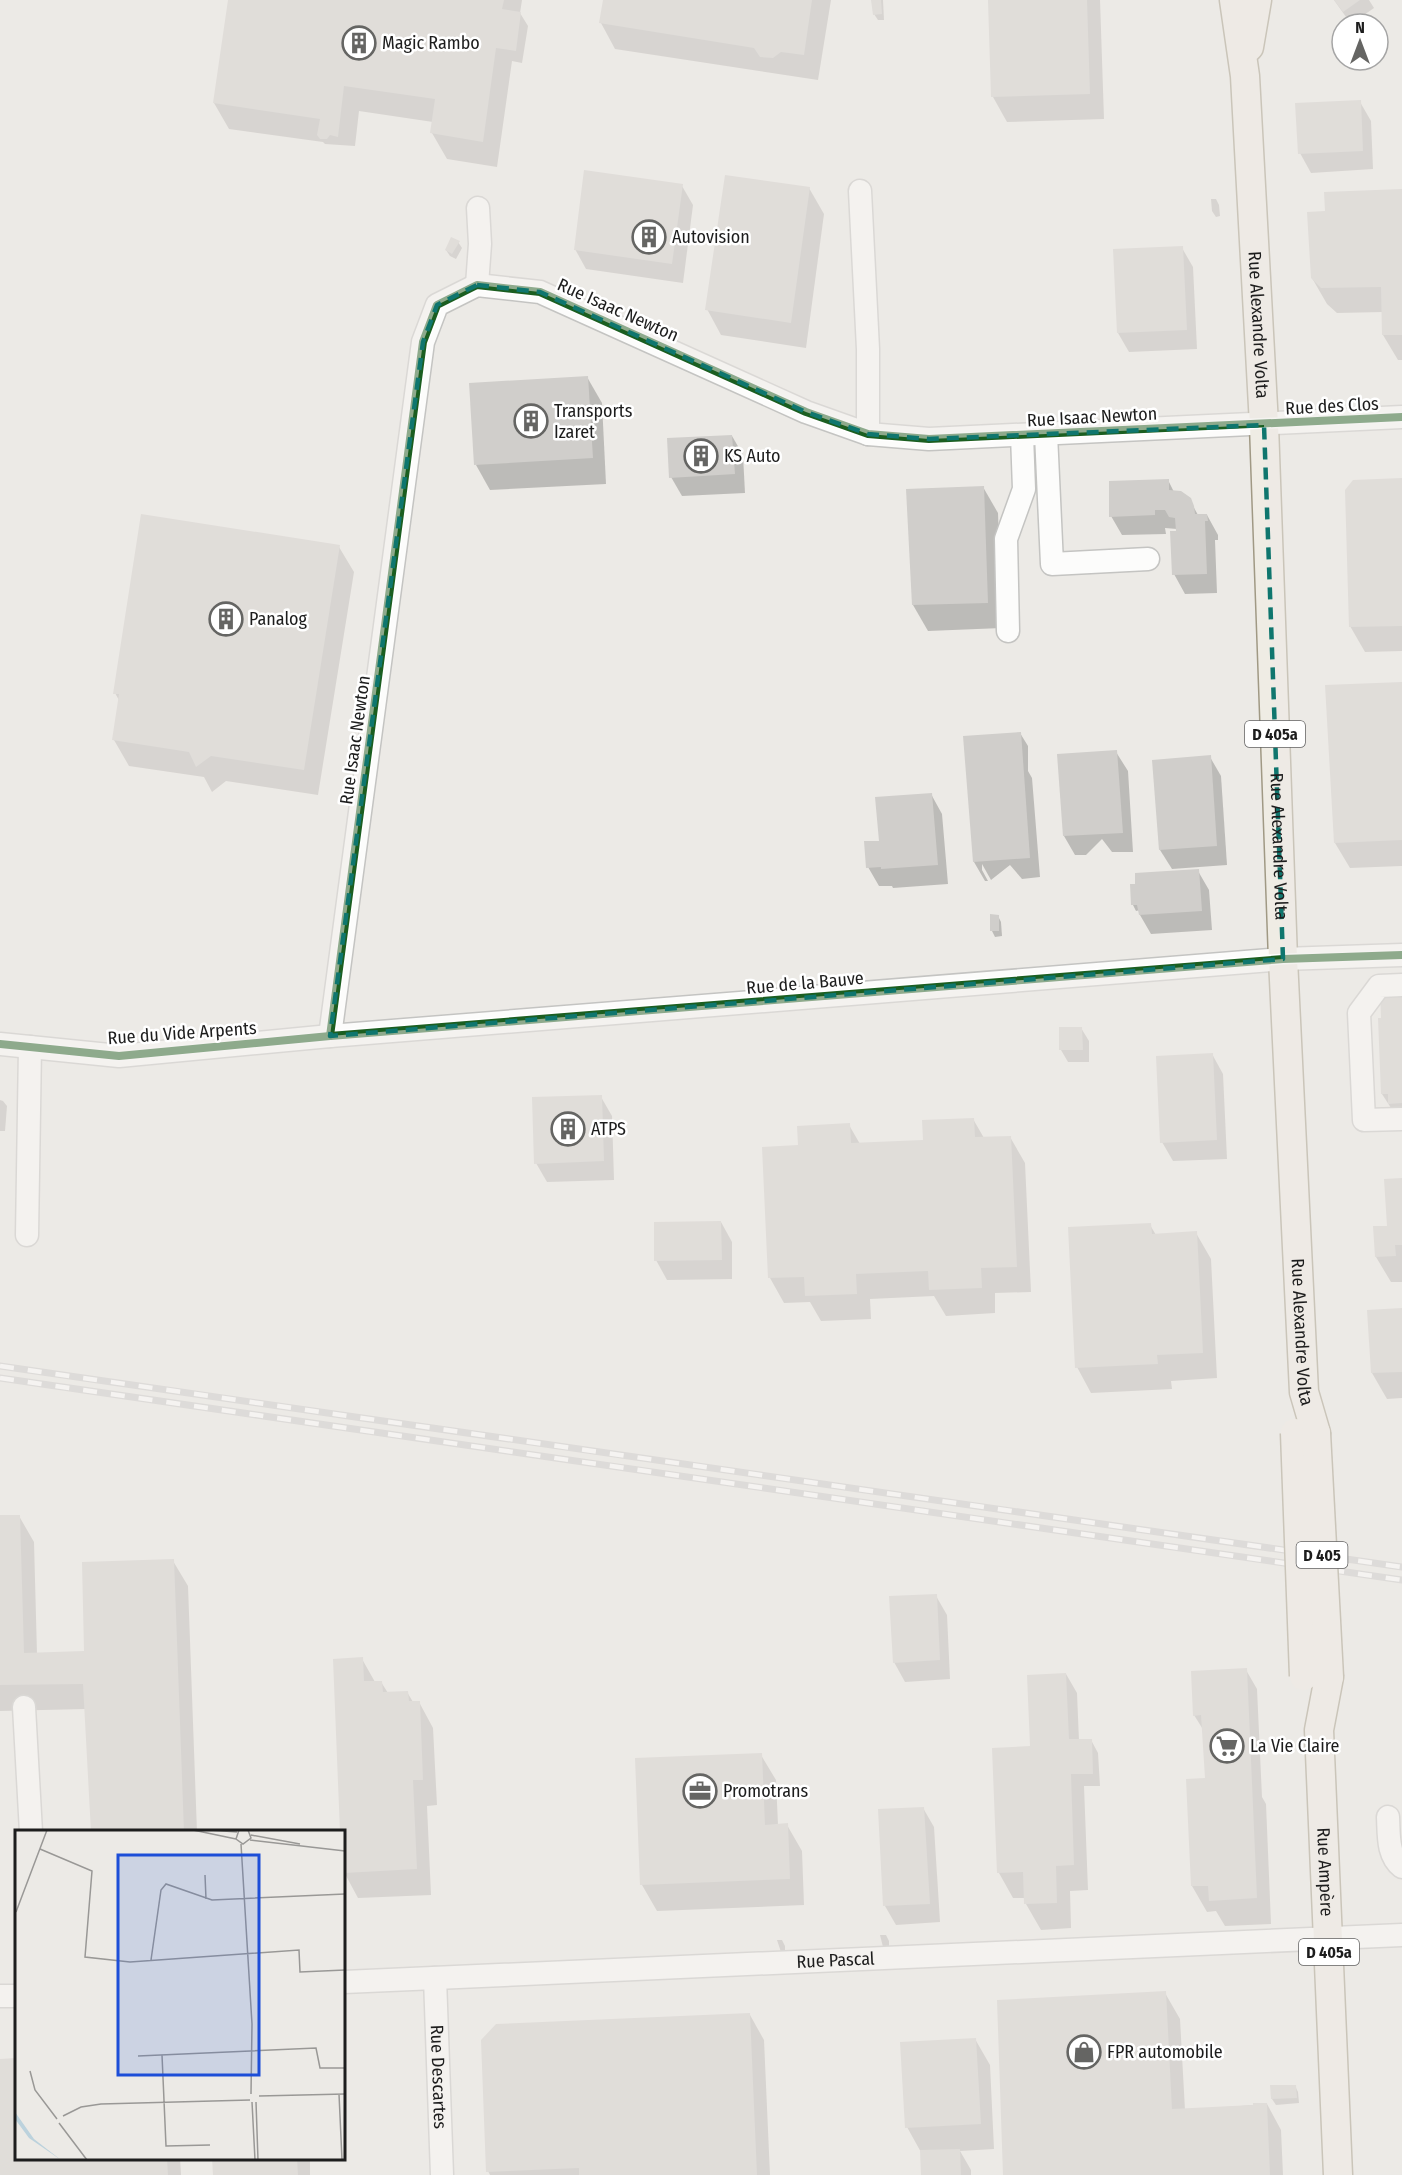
<svg xmlns="http://www.w3.org/2000/svg" width="1402" height="2175" font-family="'Fira Sans Condensed',sans-serif">
<style>
.shadow{fill:#0003}
.building{fill:#d0cecb}
.lines{fill:none;stroke-linecap:round;stroke-linejoin:round}
.minor-casing{stroke:#c4c4c2;stroke-width:25}
.major-casing{stroke:#a09984;stroke-width:31}
.minor{stroke:#fcfcfb;stroke-width:22}
.major{stroke:#efece4;stroke-width:28}
.rail-casing{stroke:#cacac9;stroke-width:7}
.rail{stroke:#fff;stroke-width:4.5;stroke-dasharray:14;stroke-linecap:butt}
.major-bridge-casing{stroke:#a09984;stroke-width:31;stroke-linecap:butt}
.major-bridge{stroke:#efece4;stroke-width:28}
.cycleway-casing{stroke:#fff;stroke-width:11}
.cycleway{stroke:#1b5e20;stroke-width:8}
.marked{fill:none;stroke:#0f766e;stroke-width:4.5;stroke-dasharray:12 8;stroke-linejoin:round}
.labels{text-anchor:middle;stroke-width:5;stroke-linejoin:round;paint-order:stroke}
.shield{fill:#fff;stroke:#616161;stroke-width:1.5}
.shield-label{font-size:16px;font-weight:bold;fill:#1d1d1d}
.poi-label{font-size:18px;fill:#1d1d1d;stroke:#fff;text-anchor:start}
.street-label{font-size:18px;fill:#1d1d1d;stroke:#fff}
.inset-road{fill:none;stroke:#999896;stroke-width:1.5}
.view{fill:#1d4ed8;fill-opacity:0.15;stroke:#1d4ed8;stroke-width:3}
.inset-edge{fill:none;stroke:#1d1d1d;stroke-width:3}
</style>
<rect width="100%" height="100%" fill="#eceae6"/>
<g class="shadow">
<path d="M229,0H522L520,13L528,26L522,63L512,61L497,167L447,159L432,133L433,122L359,111L355,146L325,144L323,142L229,129L214,103Z"/>
<path d="M604,0H831L818,80L615,49L601,23Z"/>
<path d="M873,0H883L884,20H878L874,14Z"/>
<path d="M989,0H1100L1104,119L1007,122L993,97Z"/>
<path d="M1334,0H1369L1374,8L1351,24Z"/>
<path d="M1360,102L1371,121L1373,169L1311,173L1300,153Z"/>
<path d="M682,186L693,205L683,283L586,269L575,249Z"/>
<path d="M809,188L824,214L806,348L721,335L707,309Z"/>
<path d="M1402,191V360H1398L1383,335V312L1337,313L1327,304L1312,278L1326,212Z"/>
<path d="M1211,199H1216L1219,205L1220,216L1216,217L1212,211Z"/>
<path d="M458,242L462,248L456,259L450,256L446,250Z"/>
<path d="M1182,248L1193,267L1197,349L1129,352L1118,333Z"/>
<path d="M587,377L602,403L606,484L490,490L476,465Z"/>
<path d="M732,436L743,455L745,493L682,496L671,477Z"/>
<path d="M1168,480L1174,492L1188,497L1198,515H1207L1218,535V540H1215L1217,593L1185,594L1174,574L1177,529L1165,528L1166,534L1122,535L1111,516Z"/>
<path d="M1402,480V651L1365,652L1350,626Z"/>
<path d="M983,487L998,513L1002,628L928,631L913,605Z"/>
<path d="M339,547L354,572L318,795L226,781L212,792L204,777L129,766L114,740L120,702L115,693Z"/>
<path d="M1402,683V866L1350,868L1335,843Z"/>
<path d="M1020,733L1028,746V771L1032,778L1040,877L1022,879L1010,865L991,880L982,864V870L988,881H985L974,862L965,737Z"/>
<path d="M1116,752L1128,771L1133,852H1112L1102,839L1086,855H1075L1064,836Z"/>
<path d="M1210,757L1221,776L1227,865L1172,869L1160,850Z"/>
<path d="M931,794L942,814L948,884L893,888L892,886H879L868,867L880,842Z"/>
<path d="M1198,871L1209,890L1212,930L1151,934L1140,915V910L1136,911L1133,905Z"/>
<path d="M998,916L1001,922L1002,936L995,937L992,931Z"/>
<path d="M1402,989V1125L1382,1094L1383,1019Z"/>
<path d="M1081,1028L1089,1041V1062H1068L1061,1050Z"/>
<path d="M1212,1054L1223,1074L1227,1159L1173,1161L1162,1142Z"/>
<path d="M601,1097L612,1116L614,1180L547,1182L536,1163Z"/>
<path d="M0,1100L3,1101L7,1106L5,1131H0Z"/>
<path d="M973,1119L984,1138L1010,1137L1025,1163L1031,1292L995,1293V1313L946,1316L934,1296L870,1299L871,1319L821,1321L810,1302L784,1303L770,1278L800,1147L849,1125L860,1144L924,1141Z"/>
<path d="M1402,1179V1282H1391L1376,1257L1389,1227Z"/>
<path d="M721,1222L732,1242V1279L667,1280L656,1260Z"/>
<path d="M1150,1225L1156,1235L1196,1233L1211,1259L1217,1378L1171,1381L1172,1389L1091,1393L1077,1367Z"/>
<path d="M1402,1310V1398L1387,1399L1372,1373Z"/>
<path d="M19,1516L34,1542L37,1654L86,1652L173,1561L188,1586L197,1832H93L86,1709L0,1711V1517Z"/>
<path d="M936,1596L947,1615L950,1679L905,1682L894,1662Z"/>
<path d="M362,1659L375,1682H381L388,1693L407,1692L413,1702H419L433,1728L437,1805L427,1806L431,1895L358,1898L344,1872V1832Z"/>
<path d="M1246,1670L1257,1689L1262,1797L1266,1804L1271,1924L1225,1926L1216,1911L1207,1912L1192,1886L1187,1781L1207,1780L1204,1731L1194,1715Z"/>
<path d="M1066,1674L1077,1693L1079,1741L1091,1740L1098,1753L1100,1786H1084L1088,1890L1070,1891L1071,1928L1041,1930L1026,1904V1898H1013L999,1873L1033,1748Z"/>
<path d="M761,1755L776,1780L778,1825H787L802,1851L804,1905L657,1911L642,1885L637,1760Z"/>
<path d="M923,1808L934,1827L940,1922L896,1925L885,1906Z"/>
<path d="M880,1935H886L889,1941V1947H883Z"/>
<path d="M777,1940H782L785,1946V1952H781Z"/>
<path d="M1165,1993L1180,2019L1185,2110L1267,2104L1281,2130L1283,2175H1004Z"/>
<path d="M750,2015L764,2040L770,2175H490L488,2171Z"/>
<path d="M975,2039L990,2065L994,2149L960,2151L971,2170V2175H923L922,2154L907,2127Z"/>
<path d="M0,2060H16V2158H180L181,2175H0Z"/>
<path d="M1295,2086L1298,2092L1299,2103L1276,2105L1272,2099V2087Z"/>
<path d="M214,2158H310V2175H215Z"/>
</g>
<g class="building">
<path d="M228,0H504L502,9L521,12L516,51L496,48L483,142L430,133L435,99L344,86L338,137L330,135L327,139H320L317,135L320,119L213,103Z"/>
<path d="M603,0H812L804,55L781,52L773,58L760,57L754,48L599,23Z"/>
<path d="M871,0H881L882,14L873,15Z"/>
<path d="M988,0H1087L1090,94L991,97Z"/>
<path d="M1334,0H1360L1343,12Z"/>
<path d="M1361,100L1363,151L1298,154L1295,103Z"/>
<path d="M584,170L683,184L672,264L574,250Z"/>
<path d="M725,175L810,187L791,323L705,310Z"/>
<path d="M1402,189V335H1382L1381,287L1321,288L1311,278L1307,212L1325,211L1324,192Z"/>
<path d="M451,237L460,241L452,254L445,250Z"/>
<path d="M1183,246L1187,330L1117,333L1113,249Z"/>
<path d="M588,376L593,458L474,465L469,383Z"/>
<path d="M732,435L735,474L669,478L667,438Z"/>
<path d="M1402,478V626L1349,627L1345,490L1353,480Z"/>
<path d="M1169,479V490L1181,491L1191,498L1194,506L1195,514H1207L1208,521H1205L1207,574L1172,575L1170,531H1176L1175,518L1169,517L1165,510H1155V515L1109,517V481Z"/>
<path d="M984,486L988,603L912,605L906,489Z"/>
<path d="M141,514L340,545L304,770L211,756L196,767L189,752L112,740L119,694H113Z"/>
<path d="M1402,682V840L1334,843L1325,685Z"/>
<path d="M1021,732L1030,858L973,862L963,736Z"/>
<path d="M1117,750L1123,833L1063,836L1057,754Z"/>
<path d="M1211,755L1217,846L1159,850L1152,760Z"/>
<path d="M932,793L938,865L881,869V867L866,868L864,841H879L875,797Z"/>
<path d="M1199,869L1202,911L1139,915L1137,905H1131L1130,884H1135V873Z"/>
<path d="M990,914L999,915V931H990Z"/>
<path d="M1380,988H1402V1103L1388,1104V1094H1381L1378,1018H1381Z"/>
<path d="M1059,1027H1082L1083,1050H1059Z"/>
<path d="M1213,1053L1217,1140L1160,1143L1156,1056Z"/>
<path d="M602,1095L604,1161L534,1164L532,1097Z"/>
<path d="M974,1118L975,1137L1011,1136L1017,1267L981,1268L982,1288L929,1290L928,1271L856,1274L857,1294L805,1296L804,1277L768,1278L762,1147L798,1145L797,1126L850,1123L851,1143L923,1140L922,1120Z"/>
<path d="M1402,1178V1245H1395L1396,1256L1375,1257L1373,1226H1387L1384,1179Z"/>
<path d="M721,1221L722,1260L654,1261V1222Z"/>
<path d="M1151,1223L1152,1234L1197,1231L1203,1353L1157,1355L1158,1364L1075,1368L1068,1227Z"/>
<path d="M1402,1308V1372L1371,1373L1367,1310Z"/>
<path d="M0,1515H20L24,1653L84,1651L82,1562L174,1559L184,1832H91L83,1684L0,1685Z"/>
<path d="M937,1594L940,1660L893,1663L889,1596Z"/>
<path d="M363,1657L364,1681H382L383,1692L408,1691L409,1701H420L423,1780H413L417,1869L344,1873V1832H340L333,1659Z"/>
<path d="M1247,1668L1257,1898L1209,1901L1208,1886H1191L1186,1779L1205,1778L1201,1715L1193,1716L1191,1671Z"/>
<path d="M1066,1673L1069,1739H1092L1093,1774H1071L1074,1865L1056,1866L1057,1903L1024,1904L1023,1872L997,1873L992,1748L1030,1746L1027,1675Z"/>
<path d="M762,1753L765,1825L788,1823L790,1879L640,1885L635,1758Z"/>
<path d="M924,1807L930,1904L883,1906L878,1809Z"/>
<path d="M1166,1991L1172,2109L1253,2105V2103H1267L1270,2175H1003L997,2000Z"/>
<path d="M750,2013L757,2175H579V2168L486,2172L481,2040L496,2024Z"/>
<path d="M976,2038L981,2124L905,2128L900,2042Z"/>
<path d="M16,2058V2158H167L168,2175H0V2059Z"/>
<path d="M1270,2085H1296L1297,2098L1271,2099Z"/>
<path d="M960,2149L961,2175H921L920,2150Z"/>
<path d="M212,2158H297L298,2175H213Z"/>
</g>
<g class="lines">
<g class="minor-casing">
<g id="minor">
<path d="M860,191L868,349V434"/>
<path d="M477,285L480,244L478,208"/>
<path d="M1046,434L1052,564L1148,559"/>
<path d="M1008,631L1006,539L1024,489L1022,435"/>
<path d="M1402,985L1379,986L1359,1013L1364,1120L1402,1119"/>
<path d="M330,1036L423,342L437,305L477,285L540,292L806,412L868,434L929,439L1402,417"/>
<path d="M0,1044L119,1056L330,1036L1283,959L1402,955"/>
<path d="M27,1235L30,1047"/>
<path d="M24,1707L31,1832"/>
<path d="M1388,1817C1389,1835 1387,1855 1402,1867"/>
<path id="s1" d="M435,1978L442,2175"/>
<path id="s2" d="M344,1982L1402,1935"/>
<path d="M0,1996H16"/>
</g>
</g>
<g class="major-casing">
<g id="major">
<path id="s3" d="M1234,0L1245,76L1264,425L1283,959L1304,1392L1316,1433"/>
<path d="M1249,47L1257,0"/>
<path id="s4" d="M1329,1677L1319,1730L1338,2175"/>
</g>
</g>
<use href="#minor" class="minor"/>
<use href="#major" class="major"/>
<g class="rail-casing">
<g id="rail">
<path d="M0,1366L1402,1567"/>
<path d="M0,1378L1402,1580"/>
</g>
</g>
<use href="#rail" class="rail"/>
<g class="major-bridge-casing">
<g id="major-bridge">
<path d="M1295,1433L1304,1676"/>
<path d="M1316,1433L1329,1677"/>
</g>
</g>
<use href="#major-bridge" class="major-bridge"/>
<g class="cycleway-casing">
<g id="cycleway">
<path d="M330,1036L423,342L437,305L477,285L540,292L806,412L868,434L929,439L1402,417"/>
<path d="M0,1044L119,1056L330,1036L1283,959L1402,955"/>
</g>
</g>
<use href="#cycleway" class="cycleway"/>
</g>
<path d="M0 0H1402V2175H0ZM477,285L540,292L806,412L868,434L929,439L1264,425L1283,959L330,1036L423,342L437,305Z" fill="#eceae6" fill-opacity=".55" fill-rule="evenodd"/>
<path class="marked" d="M477,285L540,292L806,412L868,434L929,439L1264,425L1283,959L330,1036L423,342L437,305Z"/>
<defs>
<g id="building-ring" transform="scale(1.725)"><circle r="9.5" fill="#fff" stroke="#656563" stroke-width="1.5"/><path d="M-4-6H4V6H1V3H-1V6H-4ZM-2.5-4.3h1.7v1.8h-1.7ZM.8-4.3h1.7v1.8H.8ZM-2.5-1h1.7V.8h-1.7ZM.8-1h1.7V.8H.8Z" fill="#656563"/></g>
<g id="supermarket-ring" transform="scale(1.725)"><circle r="9.5" fill="#fff" stroke="#656563" stroke-width="1.5"/><path d="M-6-5.5h2.5l.6 2H6L4.5 2H-2.5L-4.4-4H-6ZM-1.5 3.2a1.3 1.3 0 1 0 .1 0ZM3 3.2a1.3 1.3 0 1 0 .1 0Z" fill="#656563"/></g>
<g id="office-ring" transform="scale(1.725)"><circle r="9.5" fill="#fff" stroke="#656563" stroke-width="1.5"/><path d="M-6-3h4V-5.5h4V-3h4V5H-6ZM-1-4.5V-3h2v-1.5ZM-6 0V1H6V0Z" fill="#656563"/></g>
<g id="shop-ring" transform="scale(1.725)"><circle r="9.5" fill="#fff" stroke="#656563" stroke-width="1.5"/><path d="M-5-2.5h2.3a2.7 3.5 0 0 1 5.4 0H5L5.5 6h-11ZM-1.5-2.5h3a1.5 2.3 0 0 0-3 0Z" fill="#656563"/></g>
</defs>
<g fill-rule="evenodd">
<use href="#building-ring" x="359" y="43"/>
<use href="#building-ring" x="649" y="237"/>
<use href="#building-ring" x="531" y="421"/>
<use href="#building-ring" x="701" y="456"/>
<use href="#building-ring" x="226" y="619"/>
<use href="#building-ring" x="568" y="1129"/>
<use href="#supermarket-ring" x="1227" y="1746"/>
<use href="#office-ring" x="700" y="1791"/>
<use href="#shop-ring" x="1084" y="2052"/>
</g>
<g class="labels">
<g class="shield">
<rect x="1245" y="721" width="60" height="26" rx="4.5"/>
<rect x="1296.5" y="1542" width="51" height="26" rx="4.5"/>
<rect x="1299" y="1939" width="60" height="26" rx="4.5"/>
</g>
<g class="shield-label">
<text x="1275" y="740">D 405a</text>
<text x="1322" y="1561">D 405</text>
<text x="1329" y="1958">D 405a</text>
</g>
<g class="poi-label">
<text x="382" y="49">Magic Rambo</text>
<text x="672" y="243">Autovision</text>
<text x="554" y="417">Transports<tspan x="554" dy="21">Izaret</tspan></text>
<text x="724" y="462">KS Auto</text>
<text x="249" y="625">Panalog</text>
<text x="591" y="1135">ATPS</text>
<text x="1250" y="1752">La Vie Claire</text>
<text x="723" y="1797">Promotrans</text>
<text x="1107" y="2058">FPR automobile</text>
</g>
<g class="street-label">
<text transform="translate(618 310) rotate(24)" y="6">Rue Isaac Newton</text>
<text dy="6" stroke="none"><textPath href="#s3" startOffset="326">Rue Alexandre Volta</textPath></text>
<text transform="translate(1332 406) rotate(-3)" y="6">Rue des Clos</text>
<text transform="translate(1092 417) rotate(-3)" y="6">Rue Isaac Newton</text>
<text transform="translate(355 740) rotate(-82)" y="6">Rue Isaac Newton</text>
<text dy="6" stroke="none"><textPath href="#s3" startOffset="848">Rue Alexandre Volta</textPath></text>
<text transform="translate(805 983) rotate(-5)" y="6">Rue de la Bauve</text>
<text transform="translate(182 1033) rotate(-4)" y="6">Rue du Vide Arpents</text>
<text dy="6" stroke="none"><textPath href="#s3" startOffset="1334">Rue Alexandre Volta</textPath></text>
<text dy="6" stroke="none"><textPath href="#s4" startOffset="196">Rue Ampère</textPath></text>
<text dy="6" stroke="none"><textPath href="#s2" startOffset="492">Rue Pascal</textPath></text>
<text dy="6" stroke="none"><textPath href="#s1" startOffset="99">Rue Descartes</textPath></text>
</g>
</g>
<g transform="translate(15 1830)">
<rect width="330" height="330" fill="#eceae6"/>
<path d="M0,282L19,309L46,330L14,308L0,289Z" fill="#bcd2dd"/>
<path class="inset-road" d="M178,0L221,9M195,0L222,2M224,0L221,9L228,14L236,8L233,0M236,5L285,14M235,10L330,21M226,14L237,194L236,264M25,19L77,41L70,127L115,132L284,120L285,142L330,140M190,45L191,69M1,82L32,0M136,130L146,60L151,54L197,70L330,64M147,225L151,316L195,315M123,226L301,218L305,238H330M15,241L20,260L42,289M324,264L327,330M244,266L330,264M237,272L240,330M241,272L243,330M48,286L66,277L86,274L235,270M44,293L72,330"/>
<path class="view" d="M103,25H244V245H103Z"/>
<rect width="330" height="330" class="inset-edge"/>
</g>
<g transform="translate(1360 42)"><circle r="28" fill="#ffffff" stroke="#a5a5a5" stroke-width="1.5"/>
<path d="M0-4.5L10 22L0 15L-10 22Z" fill="#656563"/>
<text y="-9" font-size="16" font-weight="bold" text-anchor="middle" fill="#1d1d1d">N</text>
</g>
</svg>
